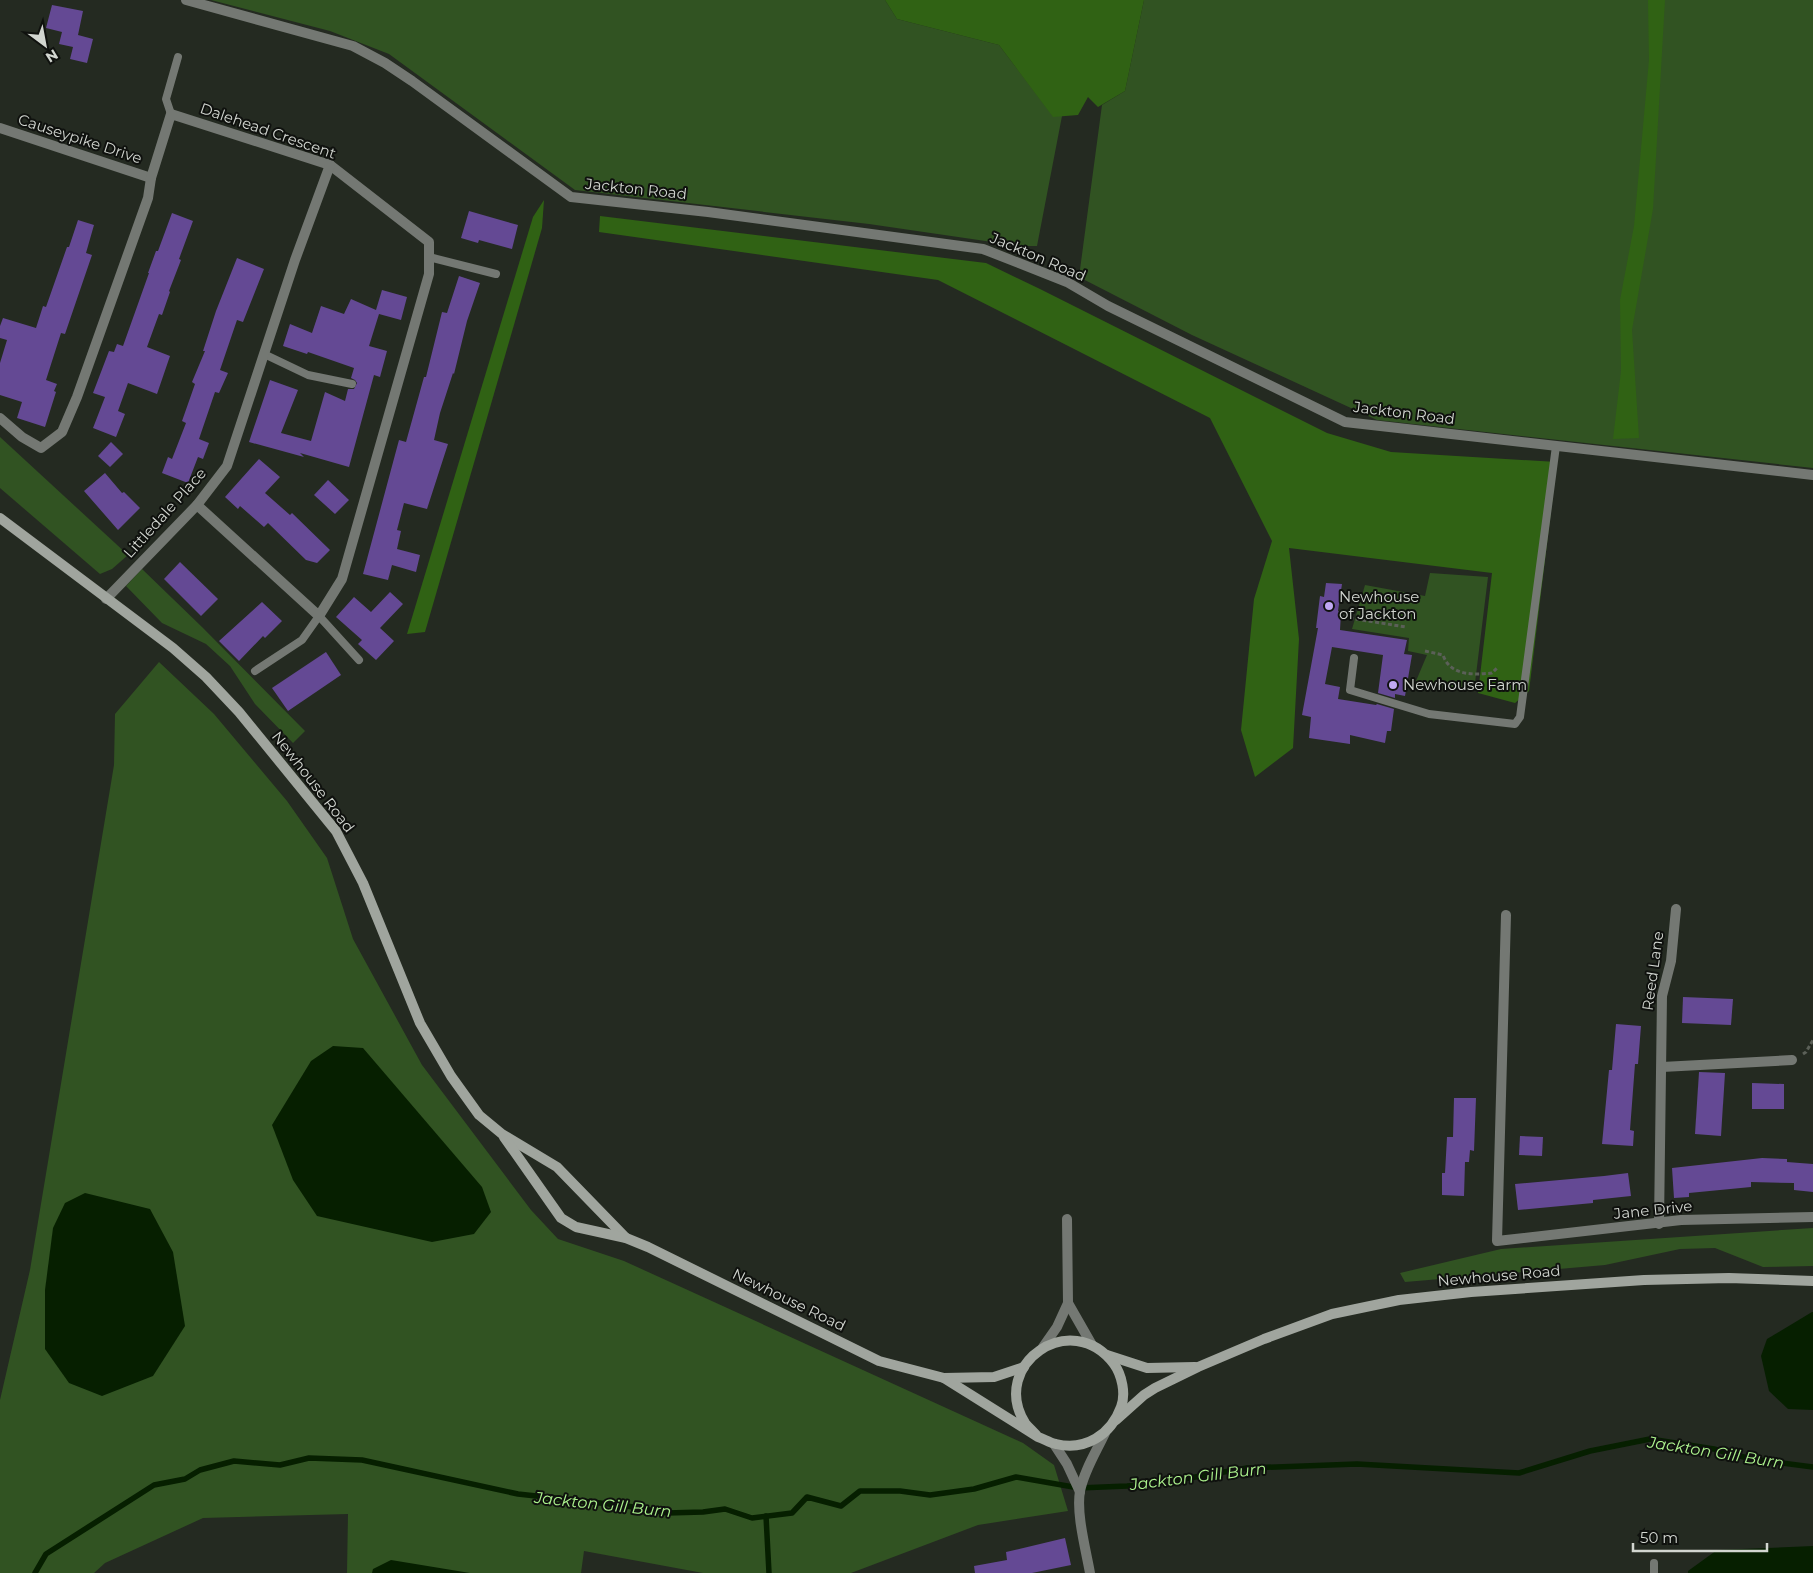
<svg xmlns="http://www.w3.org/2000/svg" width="1813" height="1573" font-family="Montserrat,sans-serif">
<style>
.green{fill:#315322}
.forest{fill:#306214}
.water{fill:#061f00}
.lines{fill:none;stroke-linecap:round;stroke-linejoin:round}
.stream{stroke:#061f00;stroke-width:5.5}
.building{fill:#644994}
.path{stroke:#5b6058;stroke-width:3;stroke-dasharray:4 2.5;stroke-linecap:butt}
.lane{stroke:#747873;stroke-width:8}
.street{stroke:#747873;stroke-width:10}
.secondary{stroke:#a0a59e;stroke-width:10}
.poi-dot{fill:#c0a8f3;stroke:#0f110e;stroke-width:2}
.labels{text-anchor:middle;stroke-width:4;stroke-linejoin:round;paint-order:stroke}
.street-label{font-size:15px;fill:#d2d6d0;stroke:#0f110e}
.poi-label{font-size:15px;fill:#d2d6d0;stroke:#0f110e;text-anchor:start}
.water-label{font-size:16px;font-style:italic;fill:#adf48e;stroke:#0f110e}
</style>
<rect width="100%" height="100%" fill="#242a21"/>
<g class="green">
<path d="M211,0H885L897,19L999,45L1053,116H1062L1037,246H1020L869,224L575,190L389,54L330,31Z"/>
<path d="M1144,0H1813V468L1377,420L1192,335L1079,277L1102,105L1125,91Z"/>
<path d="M0,437L128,555L112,569L100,574L0,488Z"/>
<path d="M142,569L202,627L305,731L293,743L255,704L230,666L206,644L162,623L126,586Z"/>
<path d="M1430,573L1488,577L1474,691L1416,681L1427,655L1408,651L1409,638L1352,629L1365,585L1425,596Z"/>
<path d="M159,662L214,714L287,801L327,858L353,939L422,1065L531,1210L558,1239L624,1261L1023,1443L1054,1465L1068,1511L978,1525L851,1573H703L584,1551L581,1573H347L348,1514L203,1518L105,1563L94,1573H0V1400L30,1270L114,765L115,714Z"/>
<path d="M1813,1228V1266L1763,1267L1715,1248L1680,1249L1605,1265L1405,1282L1400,1273L1501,1249Z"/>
</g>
<g class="forest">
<path d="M885,0H1144L1125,91L1098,107L1088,97L1078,115L1053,117L999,45L897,19Z"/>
<path d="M1648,0H1665L1653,209L1632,330L1639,438L1613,439L1621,371L1620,300L1634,226L1649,60Z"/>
<path d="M544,200L542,228L425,632L407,634L533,217Z"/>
<path d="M600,216L986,263L1040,289L1327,433L1391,452L1557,462L1529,691L1515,703L1478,693L1492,573L1289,548L1299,639L1293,748L1255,777L1241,730L1254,599L1272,541L1210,418L938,280L599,232Z"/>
</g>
<g class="water">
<path d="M333,1046L363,1048L482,1187L491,1212L474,1234L432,1242L317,1216L293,1180L272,1125L311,1061Z"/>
<path d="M85,1193L150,1209L173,1252L185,1326L153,1376L102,1396L69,1383L45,1349V1290L53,1228L65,1203Z"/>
<path d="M1812,1312H1813V1410L1788,1409L1769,1391L1761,1356L1767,1339Z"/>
<path d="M1813,1546V1573H1688V1571L1717,1550Z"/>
<path d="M391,1560L470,1573H372L373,1569Z"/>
</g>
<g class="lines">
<g class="stream">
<path d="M766,1516L769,1573"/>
<path d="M35,1573L46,1554L154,1485L185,1479L200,1470L234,1461L280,1465L309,1458L362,1460L518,1494L627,1506L667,1513L703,1512L725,1509L752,1518L792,1513L807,1497L841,1506L860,1491H900L930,1495L974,1489L1016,1477L1079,1488L1127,1486L1155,1484L1247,1468L1357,1464L1519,1473L1590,1451L1650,1439L1714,1449L1751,1459L1813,1467"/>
</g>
</g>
<g class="building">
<path d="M52,5L83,11L78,35L93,39L87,63L70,59L73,47L59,44L62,32L46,28Z"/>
<path d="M469,211L518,225L512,249L479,240L478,243L461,238Z"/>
<path d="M172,213L193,221L179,259L181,260L169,291L170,292L162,315L159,314L147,347L170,356L157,394L128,383L118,411L125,414L116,437L93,428L105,397L93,393L109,351L114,352L117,344L123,346L149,273H148L156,251H158Z"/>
<path d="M78,220L94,225L86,253L92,255L65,334L61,333L46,380L57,384L54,391L56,392L45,427L17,418L22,402L0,395V363L7,340L0,338V326L3,318L36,328L43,306L46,307L67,247H69Z"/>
<path d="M237,258L264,269L243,322L237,320L220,370L228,373L219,393L215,392L199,439L209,443L203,459L198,457L188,483L162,473L168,457L172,459L186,423L182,421L195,384L192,382L205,351H203L216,311Z"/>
<path d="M459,276L480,283L467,321L454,374L453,373L440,413L434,440L448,444L427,509L404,503L397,530L401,531L397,549L420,555L416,572L392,565L388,580L363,574L399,440L406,442L424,377H426L442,312L447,313Z"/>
<path d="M382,290L407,297L401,320L379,314L369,346L387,351L380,377L374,375L349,467L300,453L304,457L249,442L270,380L298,390L281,433L311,441L325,392L345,401L348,389H354L357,383L355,380L351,378L354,368L308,352L307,354L283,346L290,324L312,333L321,306L344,314L351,299L376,310Z"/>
<path d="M111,442L123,454L110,467L98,456Z"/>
<path d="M259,459L280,477L265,493L290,515L292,513L330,550L317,563L306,560L268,523L264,527L240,506L238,509L225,497Z"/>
<path d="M105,473L122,493L124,492L140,508L118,530L84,491Z"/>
<path d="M328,480L349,500L335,514L314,495Z"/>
<path d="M180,562L218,599L201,616L164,579Z"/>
<path d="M1326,583L1342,584L1338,611L1341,613L1340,630L1407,640L1404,654L1412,655L1405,696L1395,694V698L1378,693L1383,655L1332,647L1325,684L1340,687L1338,699L1376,705L1377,704L1394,709L1391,731H1387L1385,743L1350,735V744L1309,738L1311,717L1302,715L1318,628H1316L1320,596L1324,597Z"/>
<path d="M390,592L403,604L380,628L394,641L376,660L358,644L362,640L336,617L354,597L371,612Z"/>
<path d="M262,602L282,621L265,638L263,636L239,661L219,641Z"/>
<path d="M326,652L341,675L288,711L272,688Z"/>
<path d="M1683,997L1733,999L1731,1025L1682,1023Z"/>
<path d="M1616,1024L1641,1026L1638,1064H1635L1630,1130L1634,1131L1633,1146L1602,1144L1609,1070H1612Z"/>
<path d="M1699,1072L1725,1073L1721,1136L1695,1134Z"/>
<path d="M1752,1083L1784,1084V1109H1752Z"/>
<path d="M1454,1098H1476L1474,1151L1470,1150L1469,1162H1465L1464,1196L1442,1195V1173H1445L1447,1137H1453Z"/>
<path d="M1520,1136L1543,1137L1542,1156L1519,1155Z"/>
<path d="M1762,1158L1787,1159V1162L1813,1164V1192L1794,1190V1183L1751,1182V1187L1689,1193V1197L1674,1198L1672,1168Z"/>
<path d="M1628,1173L1631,1196L1593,1200V1203L1518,1210L1515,1184L1604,1176Z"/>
<path d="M1065,1538L1071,1565L1032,1573H975L974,1566L1007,1560L1006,1552Z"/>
</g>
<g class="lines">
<g class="path">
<path d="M1343,617L1406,627"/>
<path d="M1425,651L1443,655C1450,676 1474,675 1492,673L1498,667"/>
<path d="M1803,1054L1806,1052L1813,1040"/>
</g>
<g class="lane">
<path d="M171,114L166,99L178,57"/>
<path d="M429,257L496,274"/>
<path d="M264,354L308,375L352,384"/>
<path d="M1354,658L1350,690L1429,714L1515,724L1520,717L1556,446"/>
<path d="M255,671L302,640L319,616L359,660"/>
<path d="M1654,1573V1563"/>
</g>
<g class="street">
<path d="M186,0L353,46L385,63L412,81L571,197L708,212L983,249L1067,282L1108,306L1345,422L1813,475"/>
<path d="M0,128L151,178"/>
<path d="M0,418L22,437L41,448L62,432L77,397L148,198L151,178L171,114L330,165L429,242V274L342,579L319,616L197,505"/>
<path d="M106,599L197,505L227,466L295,260L330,165"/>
<path d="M1506,915L1497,1241L1681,1220L1813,1217"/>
<path d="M1662,1067L1792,1060"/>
<path d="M1659,1224L1662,996L1671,961L1676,909"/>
<path d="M1068,1303L1092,1345"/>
<path d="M1043,1347L1057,1327L1068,1303L1067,1219"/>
<path d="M1054,1444L1067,1464L1080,1492"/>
<path d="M1090,1573C1086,1550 1076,1514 1080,1491C1084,1471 1096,1452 1105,1433"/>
</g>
<g class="secondary">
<path d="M0,518L173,648L206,677L239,712L336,831L363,883L420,1023L451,1076L479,1115L502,1134L557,1167L626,1238"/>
<path d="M504,1137L561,1218L576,1227L626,1238L648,1247L879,1361L944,1378L994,1377L1024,1367"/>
<path d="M1107,1355L1147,1368L1195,1367"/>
<path d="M944,1378L1038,1437C1044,1439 1050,1443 1056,1444C1085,1451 1111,1435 1121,1407C1126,1394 1122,1375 1114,1364C1071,1307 989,1365 1025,1423C1029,1428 1034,1432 1038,1437"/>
<path d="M1116,1420L1144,1395L1155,1388L1198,1367L1264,1339L1332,1314L1399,1300L1471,1292L1644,1280L1729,1278L1813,1281"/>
</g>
</g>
<g class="poi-dot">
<circle cx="1329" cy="606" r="5"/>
<circle cx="1393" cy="685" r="5"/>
</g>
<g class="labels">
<g class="street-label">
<text transform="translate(268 131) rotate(19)" y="5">Dalehead Crescent</text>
<text transform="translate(80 139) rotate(18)" y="5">Causeypike Drive</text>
<text transform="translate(636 189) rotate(6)" y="5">Jackton Road</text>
<text transform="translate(1038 257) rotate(23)" y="5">Jackton Road</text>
<text transform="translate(1404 413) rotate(7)" y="5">Jackton Road</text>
<text transform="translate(165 513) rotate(-48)" y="5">Littledale Place</text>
<text transform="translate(313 782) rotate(52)" y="5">Newhouse Road</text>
<text transform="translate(1653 971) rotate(-82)" y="5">Reed Lane</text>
<text transform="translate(1653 1210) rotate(-6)" y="5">Jane Drive</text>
<text transform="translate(1499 1276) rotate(-5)" y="5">Newhouse Road</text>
<text transform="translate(789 1300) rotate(26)" y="5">Newhouse Road</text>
</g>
<g class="poi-label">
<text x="1339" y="602">Newhouse<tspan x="1339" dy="17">of Jackton</tspan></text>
<text x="1403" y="690">Newhouse Farm</text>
</g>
<g class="water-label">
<text transform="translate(1716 1452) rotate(9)" y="6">Jackton Gill Burn</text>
<text transform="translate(1198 1476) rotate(-7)" y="6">Jackton Gill Burn</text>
<text transform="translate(603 1504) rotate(6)" y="6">Jackton Gill Burn</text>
</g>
</g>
<g transform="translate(45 45) rotate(148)" stroke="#0f110e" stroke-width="4" paint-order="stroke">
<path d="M0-4L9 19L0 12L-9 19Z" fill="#d2d6d0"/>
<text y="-8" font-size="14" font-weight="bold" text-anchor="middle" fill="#d2d6d0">N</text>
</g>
<path d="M1633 1543v8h134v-8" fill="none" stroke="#d2d6d0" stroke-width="2.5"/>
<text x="1640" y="1543" font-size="15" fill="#d2d6d0" stroke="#0f110e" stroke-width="4" paint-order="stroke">50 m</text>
</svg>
